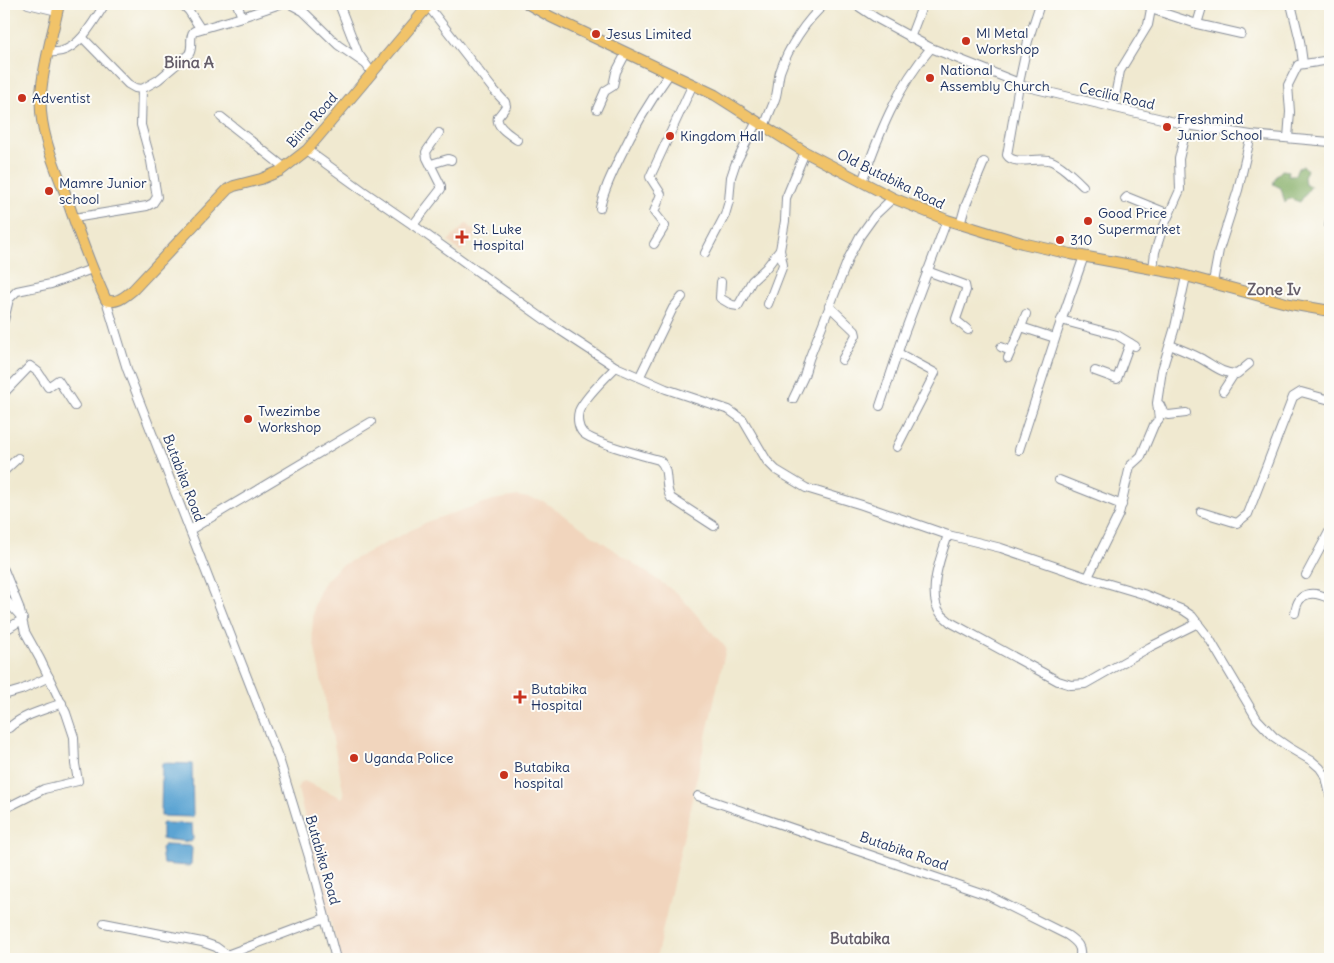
<svg xmlns="http://www.w3.org/2000/svg" width="1334" height="963" font-family="Delius,sans-serif">
<style>
.built{fill:#f1d5bd}
.forest{fill:#80ab62;stroke:#4e6d60}
.water{fill:#5ca4d3;stroke:#3c6a98}
.lines{fill:none;stroke-linecap:round;stroke-linejoin:round}
.minor-casing{stroke:#868c97;stroke-width:10}
.major-casing{stroke:#868c97;stroke-width:12}
.minor{stroke:#fff;stroke-width:8}
.major{stroke:#f1c369;stroke-width:10}
.poi-dot{fill:#c8321e;stroke:#fdfcf7;stroke-width:2}
.labels{text-anchor:middle;stroke-width:4;stroke-linejoin:round;paint-order:stroke}
.poi-label{font-size:14px;fill:#1b2f5e;stroke:#fdfcf7;text-anchor:start}
.street-label{font-size:14px;fill:#1b2f5e;stroke:#fdfcf7}
.neighbourhood-label{font-size:15px;font-weight:bold;fill:#655e6a;stroke:#fdfcf7}
.quarter-label{font-size:16px;font-weight:bold;fill:#655e6a;stroke:#fdfcf7}
</style>
<rect width="100%" height="100%" fill="#fdfcf7"/>
<filter id="ink" filterUnits="userSpaceOnUse"><feTurbulence type="fractalNoise" baseFrequency=".02" numOctaves="2"/><feDisplacementMap in="SourceGraphic" scale="10" xChannelSelector="R" yChannelSelector="G"/><feConvolveMatrix kernelMatrix="1 2 1 2 8 2 1 2 1" color-interpolation-filters="sRGB"/></filter>
<filter id="wash" filterUnits="userSpaceOnUse"><feTurbulence type="fractalNoise" baseFrequency=".0096" numOctaves="4" result="noise"/><feDisplacementMap in="SourceGraphic" scale="20" xChannelSelector="R" yChannelSelector="G"/><feGaussianBlur stdDeviation="1.12" result="paint"/><feColorMatrix in="noise" values="0 0 0 0 0 0 0 0 0 0 0 0 0 0 0 0 0 1.4 0 .05"/><feComposite in="paint" operator="in"/></filter>
<g filter="url(#wash)">
<rect width="100%" height="100%" fill="#f0e9d0"/>
<g class="built">
<path d="M467,223L477,235L460,252L448,241Z"/>
<path d="M518,496L543,501L678,594L726,648L656,959H341L324,899L298,789L299,784L304,781L342,798L344,795L312,633L314,606L322,585L339,567L429,521L493,500Z"/>
</g>
<path class="forest" d="M1303,165L1307,170L1304,177L1305,185L1311,186L1300,202L1289,198L1285,203L1281,188L1273,184L1276,176L1282,170L1289,171L1288,175H1295L1297,169Z"/>
<g class="water">
<path d="M162,763L192,764L193,817L161,816Z"/>
<path d="M164,823L192,824L193,839L191,842L162,839V824Z"/>
<path d="M164,845L190,846L192,848L191,864L189,866L163,864L161,848Z"/>
</g>
</g>
<g filter="url(#ink)">
<g class="lines">
<g class="minor-casing">
<g id="minor">
<path d="M28,4L57,11"/>
<path d="M182,4L189,11L200,28"/>
<path d="M237,4L242,17"/>
<path d="M290,4L303,11L338,45L364,63"/>
<path d="M339,4L358,53L372,73"/>
<path d="M855,4L876,18L931,48L1019,83V85L1187,125L1251,135L1330,142"/>
<path d="M1291,4L1300,41L1303,63"/>
<path d="M428,6L492,88L505,102L506,106C504,110 500,114 498,117C495,127 511,135 517,140"/>
<path d="M1151,9L1197,24L1203,4"/>
<path d="M1197,24L1241,34"/>
<path d="M910,38L923,4"/>
<path d="M49,52C77,56 92,23 105,4"/>
<path d="M1019,83L1028,41L1040,4"/>
<path d="M1019,85L1007,155C1014,166 1036,157 1048,160C1057,161 1076,179 1083,186"/>
<path d="M142,89L158,80L189,54C194,46 188,37 194,31L242,17L280,4"/>
<path d="M1113,106L1120,71L1148,25L1151,9L1147,4"/>
<path d="M597,109L605,91L613,86L616,72L626,53"/>
<path d="M221,117L285,168"/>
<path d="M765,125C768,115 773,106 776,96C778,88 778,80 780,72C788,48 806,20 825,4"/>
<path d="M1288,138L1290,112L1288,85L1298,65L1330,60"/>
<path d="M307,150L362,190L413,225L552,325L616,367L666,389L729,410L743,420L767,461L776,470L806,488L862,505L948,535L1001,548L1086,577L1143,594L1183,610L1192,616L1209,638L1257,719L1274,737L1290,748L1312,761L1320,768L1326,777L1330,795"/>
<path d="M431,164L448,159L451,160"/>
<path d="M862,182C879,134 897,87 931,48"/>
<path d="M1125,199L1127,197L1169,214"/>
<path d="M600,208C604,189 612,174 620,157C634,127 650,101 670,73"/>
<path d="M74,218L147,206L153,203L157,197L151,161L141,125L142,89L135,88L128,84L83,38"/>
<path d="M413,225L441,189V186L427,158L426,152L439,133"/>
<path d="M960,225L965,207L984,162"/>
<path d="M1329,230L1330,219"/>
<path d="M654,244L665,226L654,212L661,194L650,177L693,84"/>
<path d="M705,253L725,215L729,201L731,177L735,165L757,121"/>
<path d="M1153,269L1155,252L1162,230L1180,190L1179,159L1187,125"/>
<path d="M927,271L965,285L966,290L956,319L957,321L968,330"/>
<path d="M721,282L720,298L732,305L738,306L752,281L766,268L780,250L785,221L786,198L805,152"/>
<path d="M1213,282L1219,250L1238,190L1251,135"/>
<path d="M106,300L127,369L280,762L310,860L336,959"/>
<path d="M768,304L783,265L780,250"/>
<path d="M829,306L855,331L856,335L842,360"/>
<path d="M4,320L9,299L17,291L51,284L92,269"/>
<path d="M1061,320L1117,335L1135,346"/>
<path d="M1021,327L1026,314"/>
<path d="M1170,345C1180,349 1190,353 1200,358C1213,365 1222,374 1237,374L1249,364"/>
<path d="M1001,347L1011,351"/>
<path d="M1008,358L1021,327L1055,338"/>
<path d="M616,367C606,377 584,398 579,411C577,418 578,428 583,433C592,442 644,456 659,460C671,470 663,486 671,498L714,526"/>
<path d="M1095,371L1117,379L1130,343"/>
<path d="M640,376L673,308L682,297"/>
<path d="M1223,391L1234,374"/>
<path d="M4,393L30,366L38,372L48,387L58,380L75,406"/>
<path d="M793,399L804,376L809,359L849,257L860,236L875,215L893,198"/>
<path d="M1160,405L1164,414L1169,415L1186,413"/>
<path d="M880,406L904,334L947,220"/>
<path d="M897,447L935,373L898,353"/>
<path d="M1019,450L1058,330L1084,256"/>
<path d="M4,471L18,458"/>
<path d="M1059,480L1122,505"/>
<path d="M1201,512L1237,523L1248,514L1293,397L1301,392L1330,400"/>
<path d="M190,530L371,422"/>
<path d="M948,535C941,555 926,595 941,614C944,617 947,619 950,622L1058,681L1071,685L1085,684L1150,647L1198,623"/>
<path d="M4,570L19,607L25,632L40,659L66,713L74,737L75,764L78,781L44,789L4,809"/>
<path d="M1306,575L1330,530"/>
<path d="M1088,577L1119,514L1130,466L1141,456L1154,425L1159,419L1157,403L1162,370L1175,327L1185,281L1188,276"/>
<path d="M4,598L23,619L4,631"/>
<path d="M1295,613C1298,590 1314,591 1330,599"/>
<path d="M4,695L21,690L49,677"/>
<path d="M9,728C22,715 45,710 62,703"/>
<path d="M698,796L987,895L1067,935C1077,942 1083,947 1079,959"/>
<path d="M104,923L202,942L216,947L227,955"/>
<path d="M216,959L325,918"/>
</g>
</g>
<g class="major-casing">
<g id="major">
<path d="M59,4C53,33 43,64 41,94C38,127 53,162 65,193C77,229 90,265 106,300C117,304 124,297 133,290L228,189L234,186L261,179L280,171L307,150L430,4"/>
<path d="M528,4L551,17L715,95L805,152L893,198L947,220L1022,243L1071,254L1175,273L1290,304L1330,311"/>
</g>
</g>
<use href="#minor" class="minor"/>
<use href="#major" class="major"/>
</g>
</g>
<g class="poi-dot">
<circle cx="596" cy="34" r="5"/>
<circle cx="966" cy="41" r="5"/>
<circle cx="930" cy="78" r="5"/>
<circle cx="22" cy="98" r="5"/>
<circle cx="1167" cy="127" r="5"/>
<circle cx="670" cy="136" r="5"/>
<circle cx="49" cy="191" r="5"/>
<circle cx="1088" cy="221" r="5"/>
<path d="M459.5 229.5h5v5h5v5h-5v5h-5v-5h-5v-5h5z"/>
<circle cx="1060" cy="240" r="5"/>
<circle cx="248" cy="419" r="5"/>
<path d="M517.5 689.5h5v5h5v5h-5v5h-5v-5h-5v-5h5z"/>
<circle cx="354" cy="758" r="5"/>
<circle cx="504" cy="775" r="5"/>
</g>
<g class="labels">
<g class="poi-label">
<text x="976" y="38">Ml Metal<tspan x="976" dy="16">Workshop</tspan></text>
<text x="606" y="39">Jesus Limited</text>
<text x="940" y="75">National<tspan x="940" dy="16">Assembly Church</tspan></text>
<text x="32" y="103">Adventist</text>
<text x="1177" y="124">Freshmind<tspan x="1177" dy="16">Junior School</tspan></text>
<text x="680" y="141">Kingdom Hall</text>
<text x="59" y="188">Mamre Junior<tspan x="59" dy="16">school</tspan></text>
<text x="1098" y="218">Good Price<tspan x="1098" dy="16">Supermarket</tspan></text>
<text x="473" y="234">St. Luke<tspan x="473" dy="16">Hospital</tspan></text>
<text x="1070" y="245">310</text>
<text x="258" y="416">Twezimbe<tspan x="258" dy="16">Workshop</tspan></text>
<text x="531" y="694">Butabika<tspan x="531" dy="16">Hospital</tspan></text>
<text x="364" y="763">Uganda Police</text>
<text x="514" y="772">Butabika<tspan x="514" dy="16">hospital</tspan></text>
</g>
<g class="street-label">
<text transform="translate(1117 96) rotate(13)" y="5">Cecilia Road</text>
<text transform="translate(312 120) rotate(-48)" y="5">Biina Road</text>
<text transform="translate(891 179) rotate(26)" y="5">Old Butabika Road</text>
<text transform="translate(184 478) rotate(69)" y="5">Butabika Road</text>
<text transform="translate(904 851) rotate(19)" y="5">Butabika Road</text>
<text transform="translate(323 860) rotate(74)" y="5">Butabika Road</text>
</g>
<g class="neighbourhood-label">
<text x="860" y="944">Butabika</text>
</g>
<g class="quarter-label">
<text x="189" y="68">Biina A</text>
<text x="1274" y="295">Zone Iv</text>
</g>
</g>
<rect width="1334" height="963" fill="none" stroke="#fdfcf7" stroke-width="20"/>
</svg>
